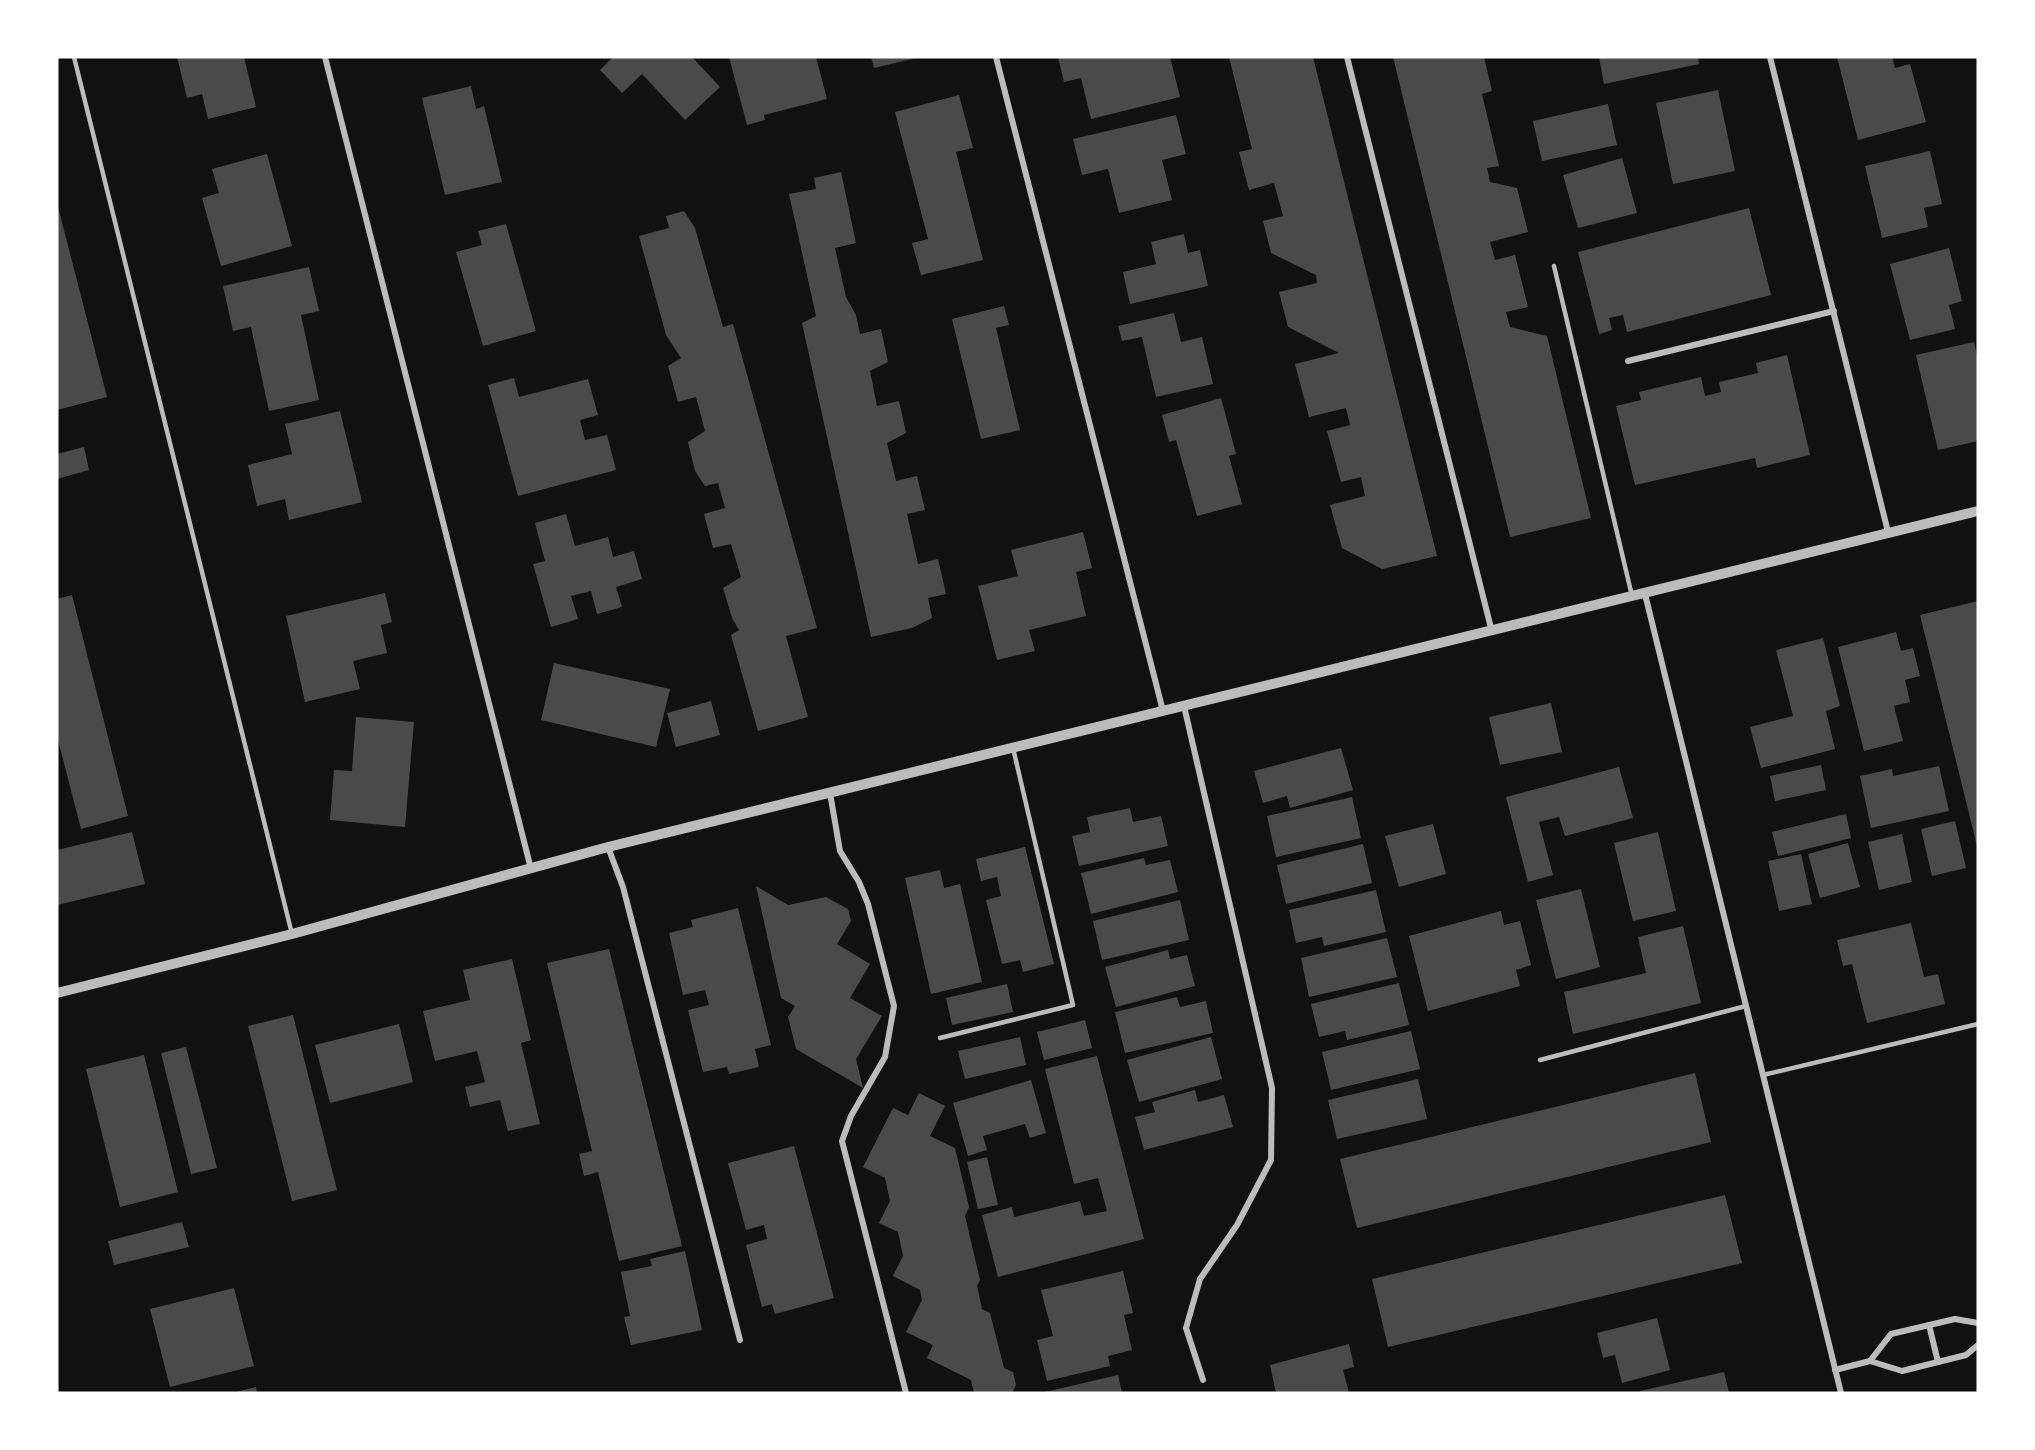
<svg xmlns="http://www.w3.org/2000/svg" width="2035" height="1450" font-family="Poppins,sans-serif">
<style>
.building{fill:#4a4a4a}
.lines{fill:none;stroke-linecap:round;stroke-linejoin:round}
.service{stroke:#bcbcbc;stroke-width:4.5}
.minor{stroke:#bcbcbc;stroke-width:6}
.tertiary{stroke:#bcbcbc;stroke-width:10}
</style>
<rect width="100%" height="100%" fill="#111"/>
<g class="building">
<path d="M177,57H244L256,107L208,119L202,94L187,98Z"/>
<path d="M613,57H692L720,87L685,120L642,74L622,93L600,70Z"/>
<path d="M729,57H816L827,99L764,115L765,120L747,125Z"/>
<path d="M871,57H916V58L874,68Z"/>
<path d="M1058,57H1170L1180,97L1091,119L1081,78L1064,82Z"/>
<path d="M1229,57H1313L1437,556L1382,569L1342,548L1330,505L1365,496L1361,477L1341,482L1327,431L1350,425L1346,408L1309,417L1295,364L1339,353L1288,327L1279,292L1317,283L1316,275L1271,253L1263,221L1283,216L1274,183L1249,190L1239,152L1252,149Z"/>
<path d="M1393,57H1484L1492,91L1482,94L1499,166L1487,168L1490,182L1517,188L1528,232L1490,242L1495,260L1515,255L1528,307L1506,312L1510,327L1547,336L1591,518L1510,537Z"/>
<path d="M1599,57H1698L1699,64L1604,84Z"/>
<path d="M1837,57H1892L1895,68L1910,64L1926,122L1858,140Z"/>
<path d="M471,86L476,109L484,106L502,182L445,195L422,98Z"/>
<path d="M1718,90L1735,171L1673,184L1656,103Z"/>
<path d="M959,95L973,148L956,152L983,260L921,275L912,243L928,239L895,112Z"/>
<path d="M1608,104L1617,145L1542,161L1533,121Z"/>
<path d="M1176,115L1186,154L1162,160L1172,200L1119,213L1108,169L1082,175L1073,139Z"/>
<path d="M1930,151L1942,204L1924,208L1928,227L1882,238L1865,166Z"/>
<path d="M267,154L292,246L221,266L202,198L219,193L212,169Z"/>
<path d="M1622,158L1637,213L1578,228L1563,175Z"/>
<path d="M841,172L856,243L835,248L846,297L856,315L860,334L881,329L888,362L870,371L877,406L899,401L906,433L887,443L896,481L917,476L925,510L907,514L918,564L938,559L946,594L928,598L932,618L912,628L871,637L802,323L816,316L789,194L816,189L814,178Z"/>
<path d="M57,203L107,397L57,410Z"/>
<path d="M1749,208L1771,295L1627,332L1623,315L1609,318L1612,330L1599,334L1578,252Z"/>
<path d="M684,211L695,228L723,327L733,324L817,628L786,636L808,717L758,731L731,635L739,630L732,618L723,588L741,577L731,544L713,548L704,514L725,508L718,483L705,486L695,471L688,442L705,431L696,397L678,402L668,366L681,358L666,335L639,236L669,228L666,216Z"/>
<path d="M506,224L536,331L483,346L456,252L482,245L478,231Z"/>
<path d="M1184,234L1188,253L1200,250L1208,286L1130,304L1123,272L1156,264L1151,242Z"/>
<path d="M1949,248L1962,301L1949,305L1955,329L1910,340L1890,264Z"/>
<path d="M309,267L319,311L301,315L319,400L269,411L251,327L233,331L223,286Z"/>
<path d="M1004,306L1009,325L996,328L1020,430L981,439L952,319Z"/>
<path d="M1174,313L1181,342L1202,337L1213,384L1156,397L1142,337L1122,341L1118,326Z"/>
<path d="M1974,342L1978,360V441L1938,450L1916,355Z"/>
<path d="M1787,355L1810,455L1757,468L1755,458L1635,485L1616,406L1641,400L1639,392L1701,377L1705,396L1721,392L1719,382L1758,373L1756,363Z"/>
<path d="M514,378L519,397L588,379L598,415L580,420L585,440L607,435L616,470L518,496L488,385Z"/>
<path d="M1221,398L1236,454L1229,456L1242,504L1197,516L1176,440L1169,442L1162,415Z"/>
<path d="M340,411L362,502L289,520L285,499L257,506L248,465L292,454L285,424Z"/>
<path d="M84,447L89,470L57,479V454Z"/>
<path d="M566,514L575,546L608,537L613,557L634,551L642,579L616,587L622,607L597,614L591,591L571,596L578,619L551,627L533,564L545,561L535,523Z"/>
<path d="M1083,532L1092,568L1076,572L1086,616L1029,630L1035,651L997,660L978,586L1018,576L1011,550Z"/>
<path d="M385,593L392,622L381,625L387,653L353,661L360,689L305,702L286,616Z"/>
<path d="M72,595L128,816L81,829L57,736V599Z"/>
<path d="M1978,601V846H1977L1920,615Z"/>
<path d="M1896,632L1901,651L1913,648L1920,676L1905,680L1910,702L1894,706L1903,741L1864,751L1838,647Z"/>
<path d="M1823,638L1840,706L1826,711L1835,749L1761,768L1750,727L1793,716L1776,650Z"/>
<path d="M554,663L670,689L656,747L541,720Z"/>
<path d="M711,701L720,735L676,747L667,713Z"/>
<path d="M1551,703L1562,752L1500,765L1489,717Z"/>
<path d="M356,717L414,722L405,827L330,820L334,770L352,771Z"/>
<path d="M1341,748L1353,790L1290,808L1287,796L1263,803L1254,771Z"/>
<path d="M1821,765L1826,790L1775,801L1770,776Z"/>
<path d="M1939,766L1949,811L1871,828L1860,776L1892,769L1893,776Z"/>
<path d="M1619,767L1633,818L1565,836L1559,817L1539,822L1553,875L1528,882L1506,797Z"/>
<path d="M1352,797L1361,838L1276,857L1267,816Z"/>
<path d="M1130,808L1133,822L1161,816L1168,846L1079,866L1072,836L1090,832L1087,817Z"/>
<path d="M1846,814L1851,838L1778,856L1772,832Z"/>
<path d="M1955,821L1966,868L1932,876L1921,829Z"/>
<path d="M1433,824L1446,874L1399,887L1385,836Z"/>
<path d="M132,832L145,884L57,905V850Z"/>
<path d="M1658,832L1676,911L1633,921L1614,843Z"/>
<path d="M1902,834L1912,882L1879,890L1868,842Z"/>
<path d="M1848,843L1860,887L1820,898L1808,854Z"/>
<path d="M1363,844L1372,883L1286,904L1277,865Z"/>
<path d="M1025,847L1054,964L1023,972L1020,960L1002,964L986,900L1001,896L997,877L981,881L976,859Z"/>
<path d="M1801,854L1812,904L1779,911L1768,861Z"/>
<path d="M1144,858L1146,865L1170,860L1178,892L1091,914L1081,873Z"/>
<path d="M940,870L944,888L960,884L982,982L931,994L905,878Z"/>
<path d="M756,886L788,905L826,897L848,909L851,921L837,944L870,964L850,998L882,1016L856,1059L863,1088L796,1049L788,1017L795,1006L781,998Z"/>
<path d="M1581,889L1600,967L1556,979L1536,900Z"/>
<path d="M1376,890L1386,932L1324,946L1322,937L1296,943L1289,910Z"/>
<path d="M1180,900L1189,940L1102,960L1093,921Z"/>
<path d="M738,908L771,1045L755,1049L759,1067L729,1074L727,1067L703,1072L688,1010L709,1005L705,990L683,995L669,933L693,927L691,920Z"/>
<path d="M1501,911L1504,925L1520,921L1531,965L1516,970L1520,986L1428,1011L1409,936Z"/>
<path d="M1911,923L1924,977L1938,974L1945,1004L1867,1023L1852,964L1843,966L1837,940Z"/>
<path d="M1683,926L1701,1003L1573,1034L1564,992L1646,973L1638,937Z"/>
<path d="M1387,938L1397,977L1309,997L1301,958Z"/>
<path d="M609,949L682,1246L619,1261L598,1172L584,1176L579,1154L592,1151L547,963Z"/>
<path d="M1168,950L1170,959L1187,955L1195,986L1116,1007L1105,967Z"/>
<path d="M512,959L531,1040L521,1043L540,1124L508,1131L500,1100L470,1107L465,1087L485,1082L477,1051L435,1061L423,1011L470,1000L463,970Z"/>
<path d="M1399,983L1409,1025L1347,1040L1345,1031L1319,1037L1311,1004Z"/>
<path d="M1007,984L1013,1012L952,1025L946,998Z"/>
<path d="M1177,997L1180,1007L1206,1001L1213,1033L1125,1053L1115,1012Z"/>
<path d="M293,1015L337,1190L292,1201L248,1026Z"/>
<path d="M1085,1020L1092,1048L1044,1060L1037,1032Z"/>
<path d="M399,1024L413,1082L330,1103L315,1045Z"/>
<path d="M1411,1031L1420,1069L1331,1090L1322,1052Z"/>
<path d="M1020,1037L1026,1065L965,1079L958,1051Z"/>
<path d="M1211,1037L1222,1079L1139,1102L1127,1060Z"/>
<path d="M186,1047L217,1168L191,1174L161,1053Z"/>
<path d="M144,1055L178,1192L120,1207L86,1069Z"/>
<path d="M1097,1056L1144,1239L998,1277L982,1215L1012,1207L1014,1217L1080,1201L1084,1216L1107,1211L1098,1178L1074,1184L1045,1069Z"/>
<path d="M1695,1073L1711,1142L1357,1228L1340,1159Z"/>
<path d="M1418,1079L1427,1119L1337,1139L1328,1100Z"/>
<path d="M1031,1080L1046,1133L1030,1138L1025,1124L983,1136L987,1150L968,1156L953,1103Z"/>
<path d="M1195,1090L1198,1102L1224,1095L1233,1127L1144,1150L1135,1117L1155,1112L1152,1102Z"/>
<path d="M919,1093L945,1106L930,1136L955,1148L969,1207L965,1216L980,1280L977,1286L982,1309L990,1313L1004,1368L1013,1372L1016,1385L1012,1393H974L971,1380L927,1358L933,1345L906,1332L922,1300L920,1290L893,1276L903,1256L898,1232L879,1223L890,1201L885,1178L863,1167L893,1108L908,1115Z"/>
<path d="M794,1146L834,1298L775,1314L772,1304L762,1307L746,1245L767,1239L764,1225L746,1230L728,1163Z"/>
<path d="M987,1157L998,1205L978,1209L967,1162Z"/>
<path d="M1725,1195L1742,1263L1388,1347L1372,1279Z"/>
<path d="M182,1222L189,1247L114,1265L108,1241Z"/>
<path d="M685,1251L702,1330L631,1345L624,1317L630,1316L621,1272L652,1266L650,1259Z"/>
<path d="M1123,1271L1133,1313L1124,1315L1132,1350L1108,1356L1110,1366L1047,1381L1037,1340L1053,1336L1041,1290Z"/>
<path d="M234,1288L254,1366L170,1387L150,1309Z"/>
<path d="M1657,1318L1670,1370L1622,1383L1615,1355L1603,1358L1597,1333Z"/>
<path d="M1349,1344L1354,1367L1343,1370L1349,1393H1276L1270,1365Z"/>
<path d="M1724,1372L1729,1393H1640V1391Z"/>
<path d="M1118,1375L1122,1393H1045V1392Z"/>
<path d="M256,1387L257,1393H236V1392Z"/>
</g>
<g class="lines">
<g class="service">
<path d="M74,57L292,934"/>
<path d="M1554,266L1632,596"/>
<path d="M940,1038L1073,1005L1013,748"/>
<path d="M1540,1060L1746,1006"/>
<path d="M1763,1075L1978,1024"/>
</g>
<g class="minor">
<path d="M325,57L531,869"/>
<path d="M996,57L1163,711"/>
<path d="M1347,57L1492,632"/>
<path d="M1770,57L1888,532"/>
<path d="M1628,361L1834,311"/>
<path d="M1645,594L1841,1393"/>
<path d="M1184,706L1272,1088L1271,1160L1237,1225L1200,1279L1186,1328L1203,1380"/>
<path d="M830,793L840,851L859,882L868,904L894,1006L885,1057L851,1116L842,1141L906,1393"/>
<path d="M608,847L623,887L740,1340"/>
<path d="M1929,1325L1938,1362"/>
<path d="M1870,1361L1891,1334L1955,1319L1978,1323"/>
<path d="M1835,1370L1870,1361L1902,1371L1966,1355L1978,1345"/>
</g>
<path class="tertiary" d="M57,993L292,934L608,847L1978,511"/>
</g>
<rect width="2035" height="1450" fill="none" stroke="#ffffff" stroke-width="117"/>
</svg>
